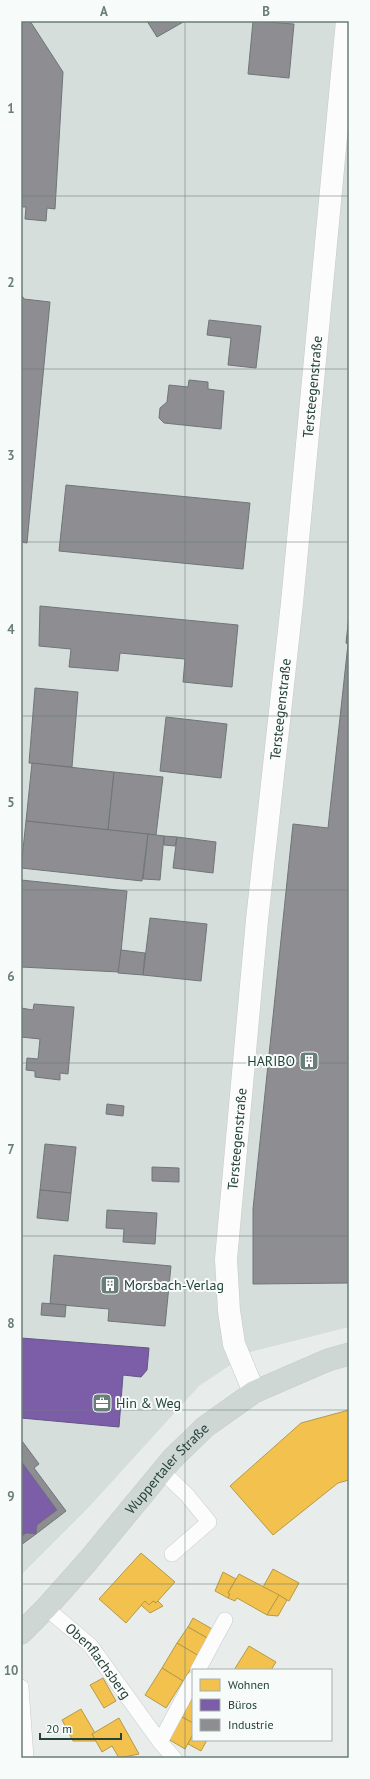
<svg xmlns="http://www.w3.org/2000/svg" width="370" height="1779" font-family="'PT Sans',sans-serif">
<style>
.built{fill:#d6dedb}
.homes{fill:#f2c14e;stroke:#b49b48}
.offices{fill:#7b5ea7;stroke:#615686}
.industry{fill:#8d8d92;stroke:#6e7678}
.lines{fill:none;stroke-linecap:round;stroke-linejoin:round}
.lane-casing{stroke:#c5cac8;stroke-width:16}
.street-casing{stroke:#c5cac8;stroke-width:23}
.primary-casing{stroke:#c3ccc9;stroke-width:23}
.lane{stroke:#fcfcfc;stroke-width:15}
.street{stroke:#fcfcfc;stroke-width:22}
.primary{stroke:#cfd7d5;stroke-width:22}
.grid{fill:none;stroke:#697e78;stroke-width:1;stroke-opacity:0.55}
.labels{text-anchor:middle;stroke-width:4;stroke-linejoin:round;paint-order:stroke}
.street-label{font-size:14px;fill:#24423a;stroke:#f7fbf9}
.poi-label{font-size:14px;fill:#24423a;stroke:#f7fbf9;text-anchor:start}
.neatline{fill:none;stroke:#697e78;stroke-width:1.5}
.grid-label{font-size:13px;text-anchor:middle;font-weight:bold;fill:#697e78}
</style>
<rect width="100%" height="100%" fill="#e8edeb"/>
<path class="built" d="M21,21H349V1327L250,1352L199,1386L89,1507L21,1575Z"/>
<g class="homes">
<path d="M349,1410V1480L338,1483L273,1535L230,1486L301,1423Z"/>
<path d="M141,1553L175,1582L156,1603L153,1601L149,1605L145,1601L126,1623L99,1599Z"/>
<path d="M273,1569L299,1583L289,1601L263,1587Z"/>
<path d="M223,1572L236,1579L228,1593L230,1594L228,1598L215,1591Z"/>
<path d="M239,1574L279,1595L267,1615L237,1598L235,1601L228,1598L230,1594L228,1593Z"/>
<path d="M279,1595L287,1600L278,1616L267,1615Z"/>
<path d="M145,1601L149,1605L153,1601L156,1603L158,1601L163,1606L150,1613L141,1605Z"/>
<path d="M193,1618L214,1630L209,1639L188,1627Z"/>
<path d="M188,1627L209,1639L199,1656L177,1643Z"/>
<path d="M177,1643L199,1656L183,1681L162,1668Z"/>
<path d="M249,1646L276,1662L271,1670H234Z"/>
<path d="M162,1668L183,1681L166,1708L145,1695Z"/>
<path d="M103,1678L116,1701L104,1708L90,1685Z"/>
<path d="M192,1698H193V1723L182,1717Z"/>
<path d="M81,1709L95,1733L92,1734L96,1741H73L62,1720Z"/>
<path d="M180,1716L193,1723V1734L185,1749L168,1739Z"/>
<path d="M119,1718L139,1754L119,1758L112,1746L102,1752L92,1734Z"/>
<path d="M193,1734V1740H207L201,1751L188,1744Z"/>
</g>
<g class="offices">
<path d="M21,1338L149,1348L147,1370L141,1377L123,1375L119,1427L21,1418Z"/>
<path d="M21,1461L57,1510L37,1525L36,1534L26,1533L21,1537Z"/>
</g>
<g class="industry">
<path d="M21,21H30L63,72L55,209L47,208L46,221L25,219L26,207H21Z"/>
<path d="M147,21H185L157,37Z"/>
<path d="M253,21L294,24L289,78L248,74Z"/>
<path d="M21,294L24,299L50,302L27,543L21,542Z"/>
<path d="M209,320L261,326L256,368L228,365L231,338L207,335Z"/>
<path d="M189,380L208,382V389L224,391L221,429L164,423L159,418L160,408L167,402L169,385L188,387Z"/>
<path d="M66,485L250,503L243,569L59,551Z"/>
<path d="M40,606L238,625L232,687L183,682L185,659L120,653L118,671L69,667L71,649L39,646Z"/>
<path d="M349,615V1283L253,1284V1209L293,824L328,828L348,644L346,643Z"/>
<path d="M35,688L78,692L72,767L29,763Z"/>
<path d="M166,717L227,724L221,778L160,771Z"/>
<path d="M32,763L114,772L108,830L26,821Z"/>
<path d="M114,772L163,777L156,835L108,830Z"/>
<path d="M26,821L148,834L142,881L21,868Z"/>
<path d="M148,834L164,836L160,880L143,879Z"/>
<path d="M164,836L177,837L175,846L164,845Z"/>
<path d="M177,837L216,842L213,873L173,868Z"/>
<path d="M21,880L127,891L119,972L21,967Z"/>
<path d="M150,918L207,924L201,981L143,975Z"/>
<path d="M121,950L145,953L143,975L118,973Z"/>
<path d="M34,1004L74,1007L68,1074L60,1073V1080L35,1077V1071L26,1070L27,1058L38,1059L40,1039L21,1037V1008L33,1010Z"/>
<path d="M107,1104L124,1106L123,1116L106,1114Z"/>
<path d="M45,1144L76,1147L71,1193L40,1190Z"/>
<path d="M152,1167L179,1168V1182L152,1181Z"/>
<path d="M40,1190L71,1193L68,1221L37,1218Z"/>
<path d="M107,1210L157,1213L155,1244L123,1242L124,1229L106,1228Z"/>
<path d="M54,1255L171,1266L165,1326L108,1321L109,1309L50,1304Z"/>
<path d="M42,1303L66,1305L65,1317L41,1315Z"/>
<path d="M22,1441L39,1464L34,1468L66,1511L36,1534L37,1525L57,1510L21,1461V1442Z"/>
<path d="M26,1533L36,1534L21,1545V1537Z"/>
</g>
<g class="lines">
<g class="lane-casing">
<g id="lane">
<path d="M162,1471L187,1495L209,1522L172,1554"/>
<path id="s1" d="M46,1608L90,1645L160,1742L174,1758"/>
<path d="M198,1670L225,1620"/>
<path d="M21,1687L26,1758"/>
<path d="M160,1742L193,1680"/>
</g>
</g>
<g class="street-casing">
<g id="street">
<path id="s2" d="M254,1392L234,1344L229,1311L226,1259L257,920L292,603L347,21"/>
</g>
</g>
<g class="primary-casing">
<g id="primary">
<path id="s3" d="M21,1633L46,1608L87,1562L172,1459L205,1427L254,1392L328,1360L349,1354"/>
</g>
</g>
<use href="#lane" class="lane"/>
<use href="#street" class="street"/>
<use href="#primary" class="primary"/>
</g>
<path class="grid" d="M185,21V1758M21,196H349M21,369H349M21,542H349M21,716H349M21,890H349M21,1063H349M21,1236H349M21,1410H349M21,1584H349"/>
<defs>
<g id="building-square" transform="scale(1)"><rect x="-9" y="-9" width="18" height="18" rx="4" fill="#697e78" stroke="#f7fbf9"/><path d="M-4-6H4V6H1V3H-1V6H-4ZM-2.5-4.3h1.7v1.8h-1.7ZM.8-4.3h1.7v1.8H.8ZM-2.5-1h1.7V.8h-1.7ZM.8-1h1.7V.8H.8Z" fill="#fff"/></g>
<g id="office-square" transform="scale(1)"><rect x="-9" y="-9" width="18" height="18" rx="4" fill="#697e78" stroke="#f7fbf9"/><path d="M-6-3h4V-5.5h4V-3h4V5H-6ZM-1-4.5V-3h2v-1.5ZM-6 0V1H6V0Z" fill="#fff"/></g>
</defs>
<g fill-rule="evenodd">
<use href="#building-square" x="309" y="1061"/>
<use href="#building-square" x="110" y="1285"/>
<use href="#office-square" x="102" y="1403"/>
</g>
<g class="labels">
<g class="street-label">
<text dy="5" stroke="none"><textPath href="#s2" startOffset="1014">Tersteegenstraße</textPath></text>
<text dy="5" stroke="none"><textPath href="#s2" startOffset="690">Tersteegenstraße</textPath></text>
<text dy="5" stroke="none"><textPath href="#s2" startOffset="258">Tersteegenstraße</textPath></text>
<text dy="5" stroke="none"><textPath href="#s3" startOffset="220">Wuppertaler Straße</textPath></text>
<text dy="5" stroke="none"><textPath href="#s1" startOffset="75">Obenflachsberg</textPath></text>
</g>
<g class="poi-label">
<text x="295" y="1066" text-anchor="end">HARIBO</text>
<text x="124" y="1290">Morsbach-Verlag</text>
<text x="116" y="1408">Hin &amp; Weg</text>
</g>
</g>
<rect width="370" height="1779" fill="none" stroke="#f7fbf9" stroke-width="44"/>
<rect x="192" y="1669" width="140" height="72" fill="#f7fbf9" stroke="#a3b1ad"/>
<rect x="200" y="1679" width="20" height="12" fill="#f2c14e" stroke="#a3b1ad"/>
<text x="228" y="1689" font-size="12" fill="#24423a">Wohnen</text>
<rect x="200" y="1699" width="20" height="12" fill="#7b5ea7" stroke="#a3b1ad"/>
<text x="228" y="1709" font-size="12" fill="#24423a">Büros</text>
<rect x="200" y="1719" width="20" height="12" fill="#8d8d92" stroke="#a3b1ad"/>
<text x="228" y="1729" font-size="12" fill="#24423a">Industrie</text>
<path d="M40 1733v6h81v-6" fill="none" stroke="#24423a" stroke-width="2"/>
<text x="46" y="1733" font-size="12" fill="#24423a" stroke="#f7fbf9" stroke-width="3" paint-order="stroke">20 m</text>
<rect x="22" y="22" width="326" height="1735" class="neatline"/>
<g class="grid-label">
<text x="104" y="16">A</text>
<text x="266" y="16">B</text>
<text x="11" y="113">1</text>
<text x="11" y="287">2</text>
<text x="11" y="460">3</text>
<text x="11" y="634">4</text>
<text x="11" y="807">5</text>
<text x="11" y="981">6</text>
<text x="11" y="1154">7</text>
<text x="11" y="1328">8</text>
<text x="11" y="1501">9</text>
<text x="11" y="1675">10</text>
</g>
</svg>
